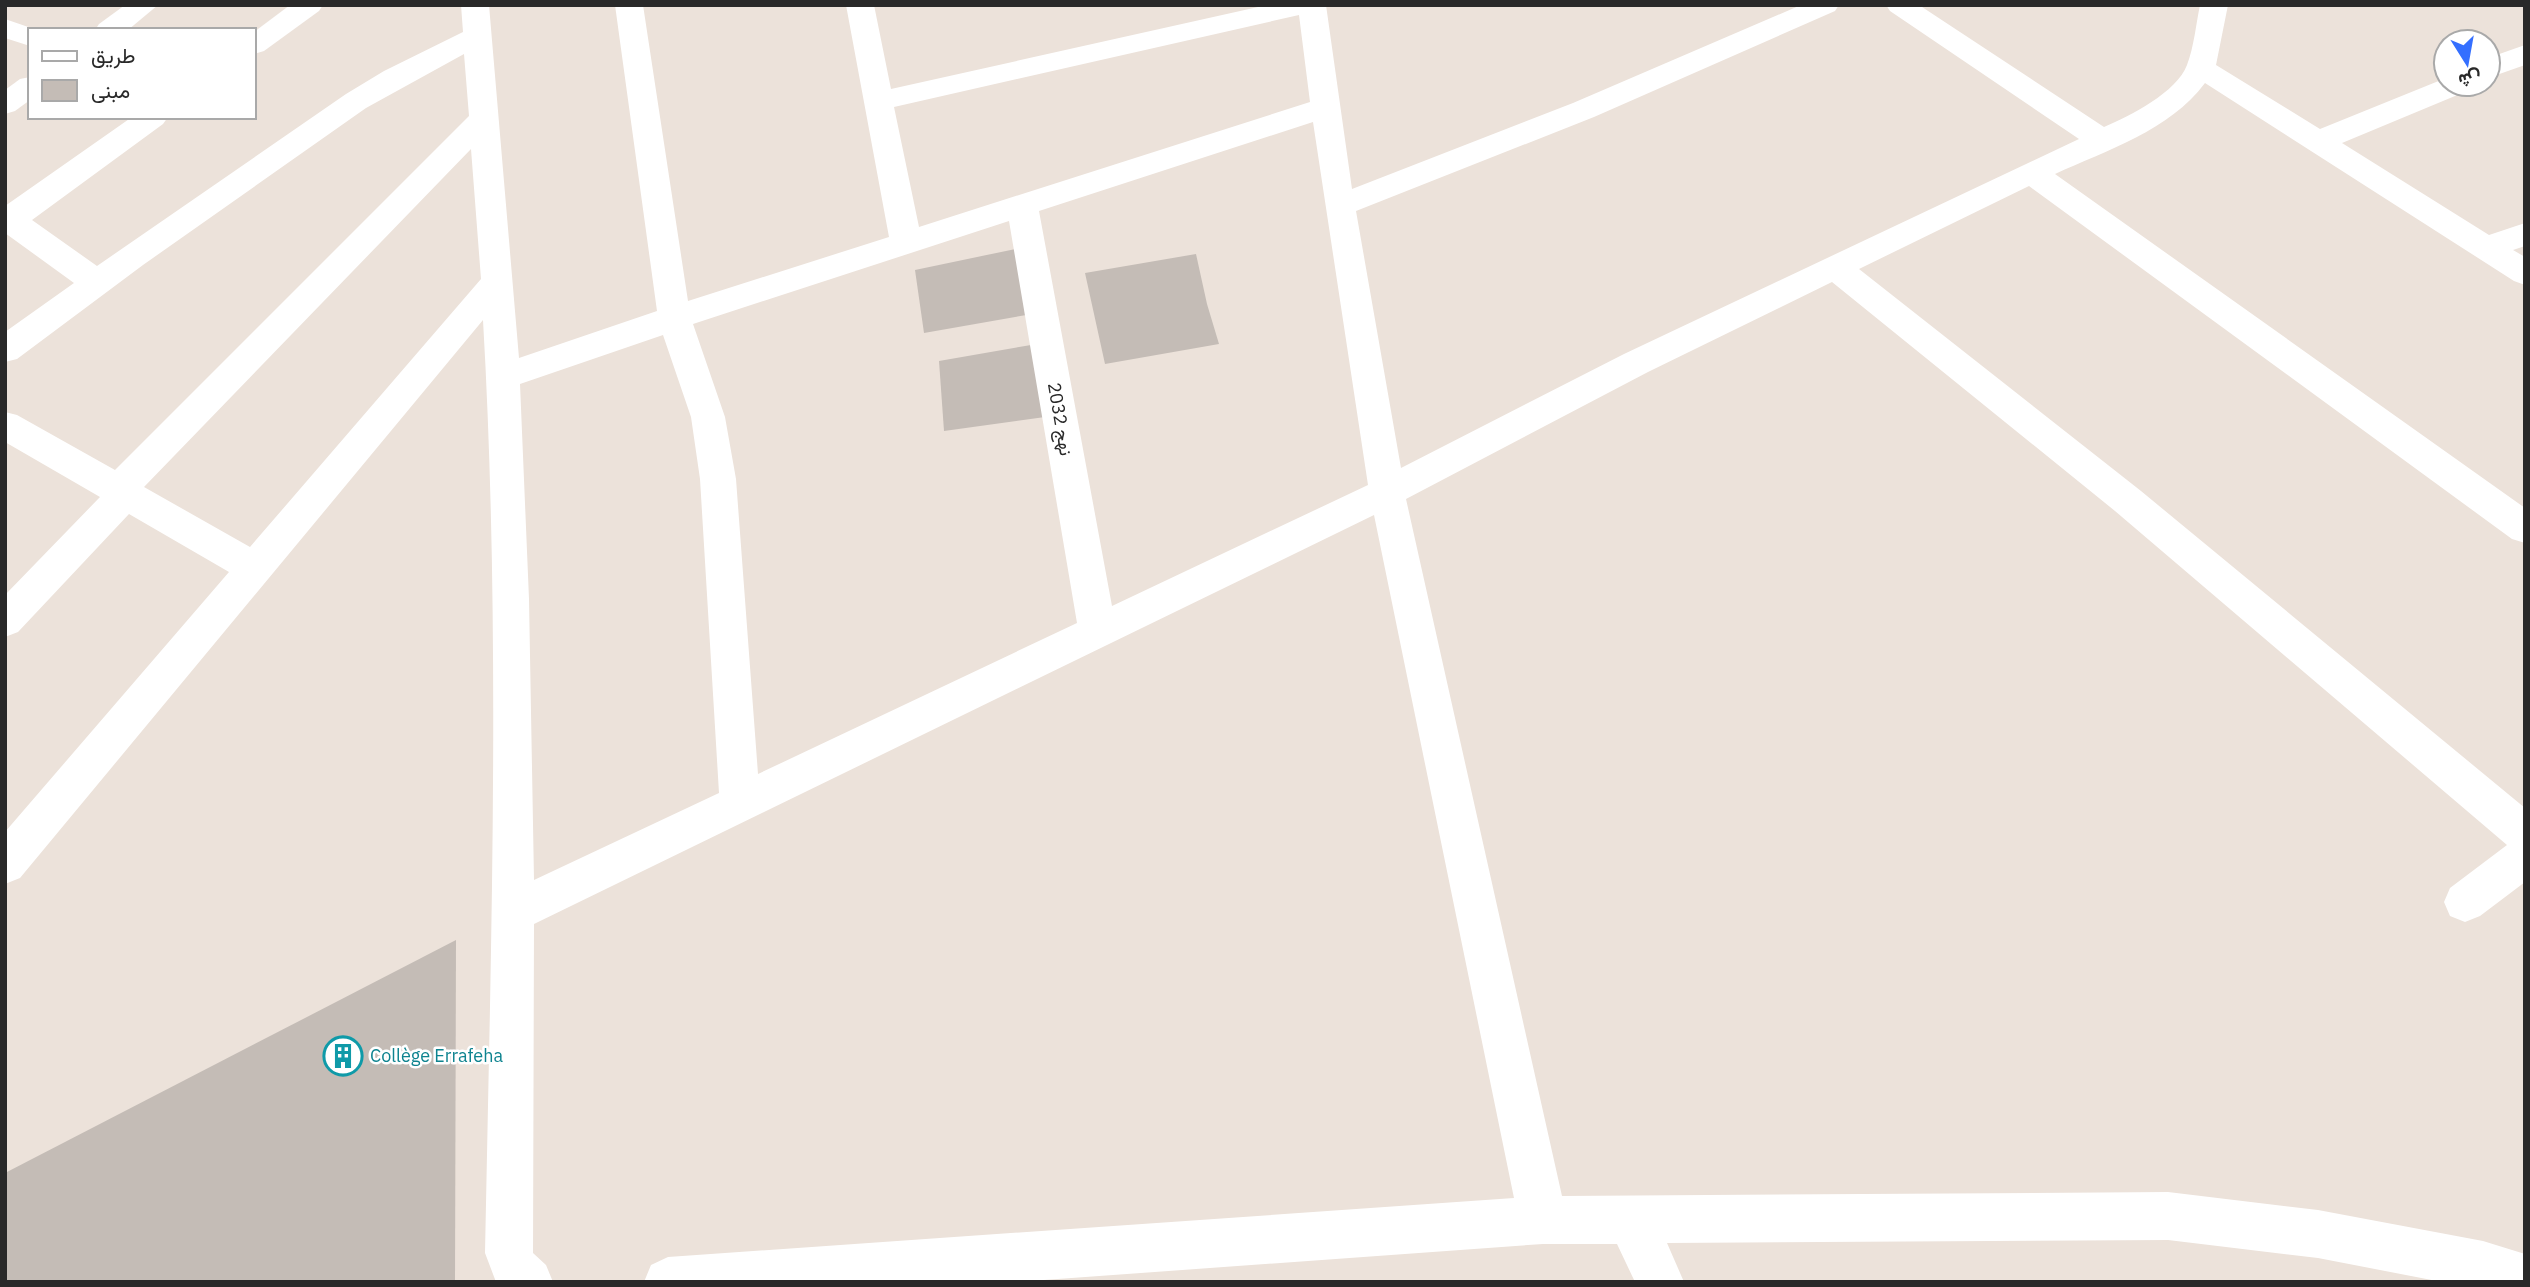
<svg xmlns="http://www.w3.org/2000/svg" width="2530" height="1287" font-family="'IBM Plex Sans',Vazirmatn,sans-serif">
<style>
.building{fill:#c4bcb6}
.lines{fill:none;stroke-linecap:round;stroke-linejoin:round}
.minor{fill:#fff;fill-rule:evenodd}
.labels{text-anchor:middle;stroke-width:5;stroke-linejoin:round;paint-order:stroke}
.street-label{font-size:18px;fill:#292929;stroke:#fff}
.culture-label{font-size:18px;fill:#0d838f;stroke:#fff;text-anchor:start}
</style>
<rect width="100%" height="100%" fill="#ece2da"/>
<g class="building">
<path d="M1020,248L1032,314L924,333L915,270Z"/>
<path d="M1196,254L1207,304L1219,344L1105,364L1085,273Z"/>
<path d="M1031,345L1045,417L944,431L939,361Z"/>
<path d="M456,940L455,1282H5V1173Z"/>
</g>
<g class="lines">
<g class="minor">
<path d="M125,5H158L128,30H95L99,24Z"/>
<path d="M290,5H323L319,11L264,51L254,54V32Z"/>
<path d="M461,5H489L519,358L657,311L615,5H643L688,301L889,237L846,5H874L891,89L1267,5H1326L1352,189L1573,103L1801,5H1839L1835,11L1594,117L1356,211L1401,468L1624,354L2079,139L1890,11L1886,5H1919L2104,127C2130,116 2177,92 2187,65C2194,47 2196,24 2200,5H2228L2216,65L2320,129L2446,78V84H2472L2467,91L2342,143L2489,235L2525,223V246L2513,250L2525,257V285L2514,281L2205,83C2169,131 2107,150 2055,174L2525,508V543L2512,539L2029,186L1859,269L2141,491L2525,808V882L2480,916L2465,922L2450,916L2444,902L2450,888L2507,845L2115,511L1832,282L1648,372L1406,499L1562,1196L2168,1192L2318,1210L2483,1241L2525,1254V1282H2442L2318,1258L2168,1240L1667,1243L1684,1282H1635L1617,1244H1543L1016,1282H644L651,1265L668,1257L1514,1198L1374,515L534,924L533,1253L546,1265L553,1282H496L485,1253C491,943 501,631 483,320L20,878L5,884V832L229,572L129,514L18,632L5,637V595L100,497L5,442V412L17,415L115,470L469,116L464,54L366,108L143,265L17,359L5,362V332L74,283L5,233V206L132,117H168L163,124L32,220L97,266L346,94L384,71L463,32ZM1299,15L1310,102L919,227L894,107ZM1313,122L1368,485L1112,606L1039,211ZM471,149L481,279L250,547L144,487ZM1009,221L1077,623L758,774L736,479L725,417L693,324ZM663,335L691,417L700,479L719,793L534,880L529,599L520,384Z"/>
<path d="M5,19L37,30H30V46L5,38Z"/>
<path d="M2525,45V65L2488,78V58Z"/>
<path d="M30,77V100L15,111L5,114V90L20,79Z"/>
</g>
</g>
<defs>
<g id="building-ring" transform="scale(2.0125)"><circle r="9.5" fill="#fff" stroke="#0f9aa8" stroke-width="1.5"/><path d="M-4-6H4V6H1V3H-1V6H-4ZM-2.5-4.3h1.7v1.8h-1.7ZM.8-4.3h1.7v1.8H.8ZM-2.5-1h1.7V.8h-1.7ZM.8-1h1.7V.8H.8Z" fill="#0f9aa8"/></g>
</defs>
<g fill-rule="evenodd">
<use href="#building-ring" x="343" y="1056"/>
</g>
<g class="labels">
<g class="street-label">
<text transform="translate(1060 419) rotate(80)" y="6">نهج 2032</text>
</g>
<g class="culture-label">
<text x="370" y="1062">Collège Errafeha</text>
</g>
</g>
<rect width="2530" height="1287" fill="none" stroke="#292929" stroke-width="14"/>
<rect x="28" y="28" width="228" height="91" fill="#ffffff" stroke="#a9a9a9" stroke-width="2"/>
<rect x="42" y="51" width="35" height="10" fill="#ffffff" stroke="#a9a9a9" stroke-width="2"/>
<text x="91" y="63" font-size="21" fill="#292929">طريق</text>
<rect x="42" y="80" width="35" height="21" fill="#c4bcb6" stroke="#a9a9a9" stroke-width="2"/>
<text x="91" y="98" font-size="21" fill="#292929">مبنى</text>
<g transform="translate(2467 63) rotate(169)"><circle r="33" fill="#ffffff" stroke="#a9a9a9" stroke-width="2"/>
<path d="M0-5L12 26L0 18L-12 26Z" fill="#346fff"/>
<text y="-10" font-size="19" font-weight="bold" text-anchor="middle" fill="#292929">ش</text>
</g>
</svg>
